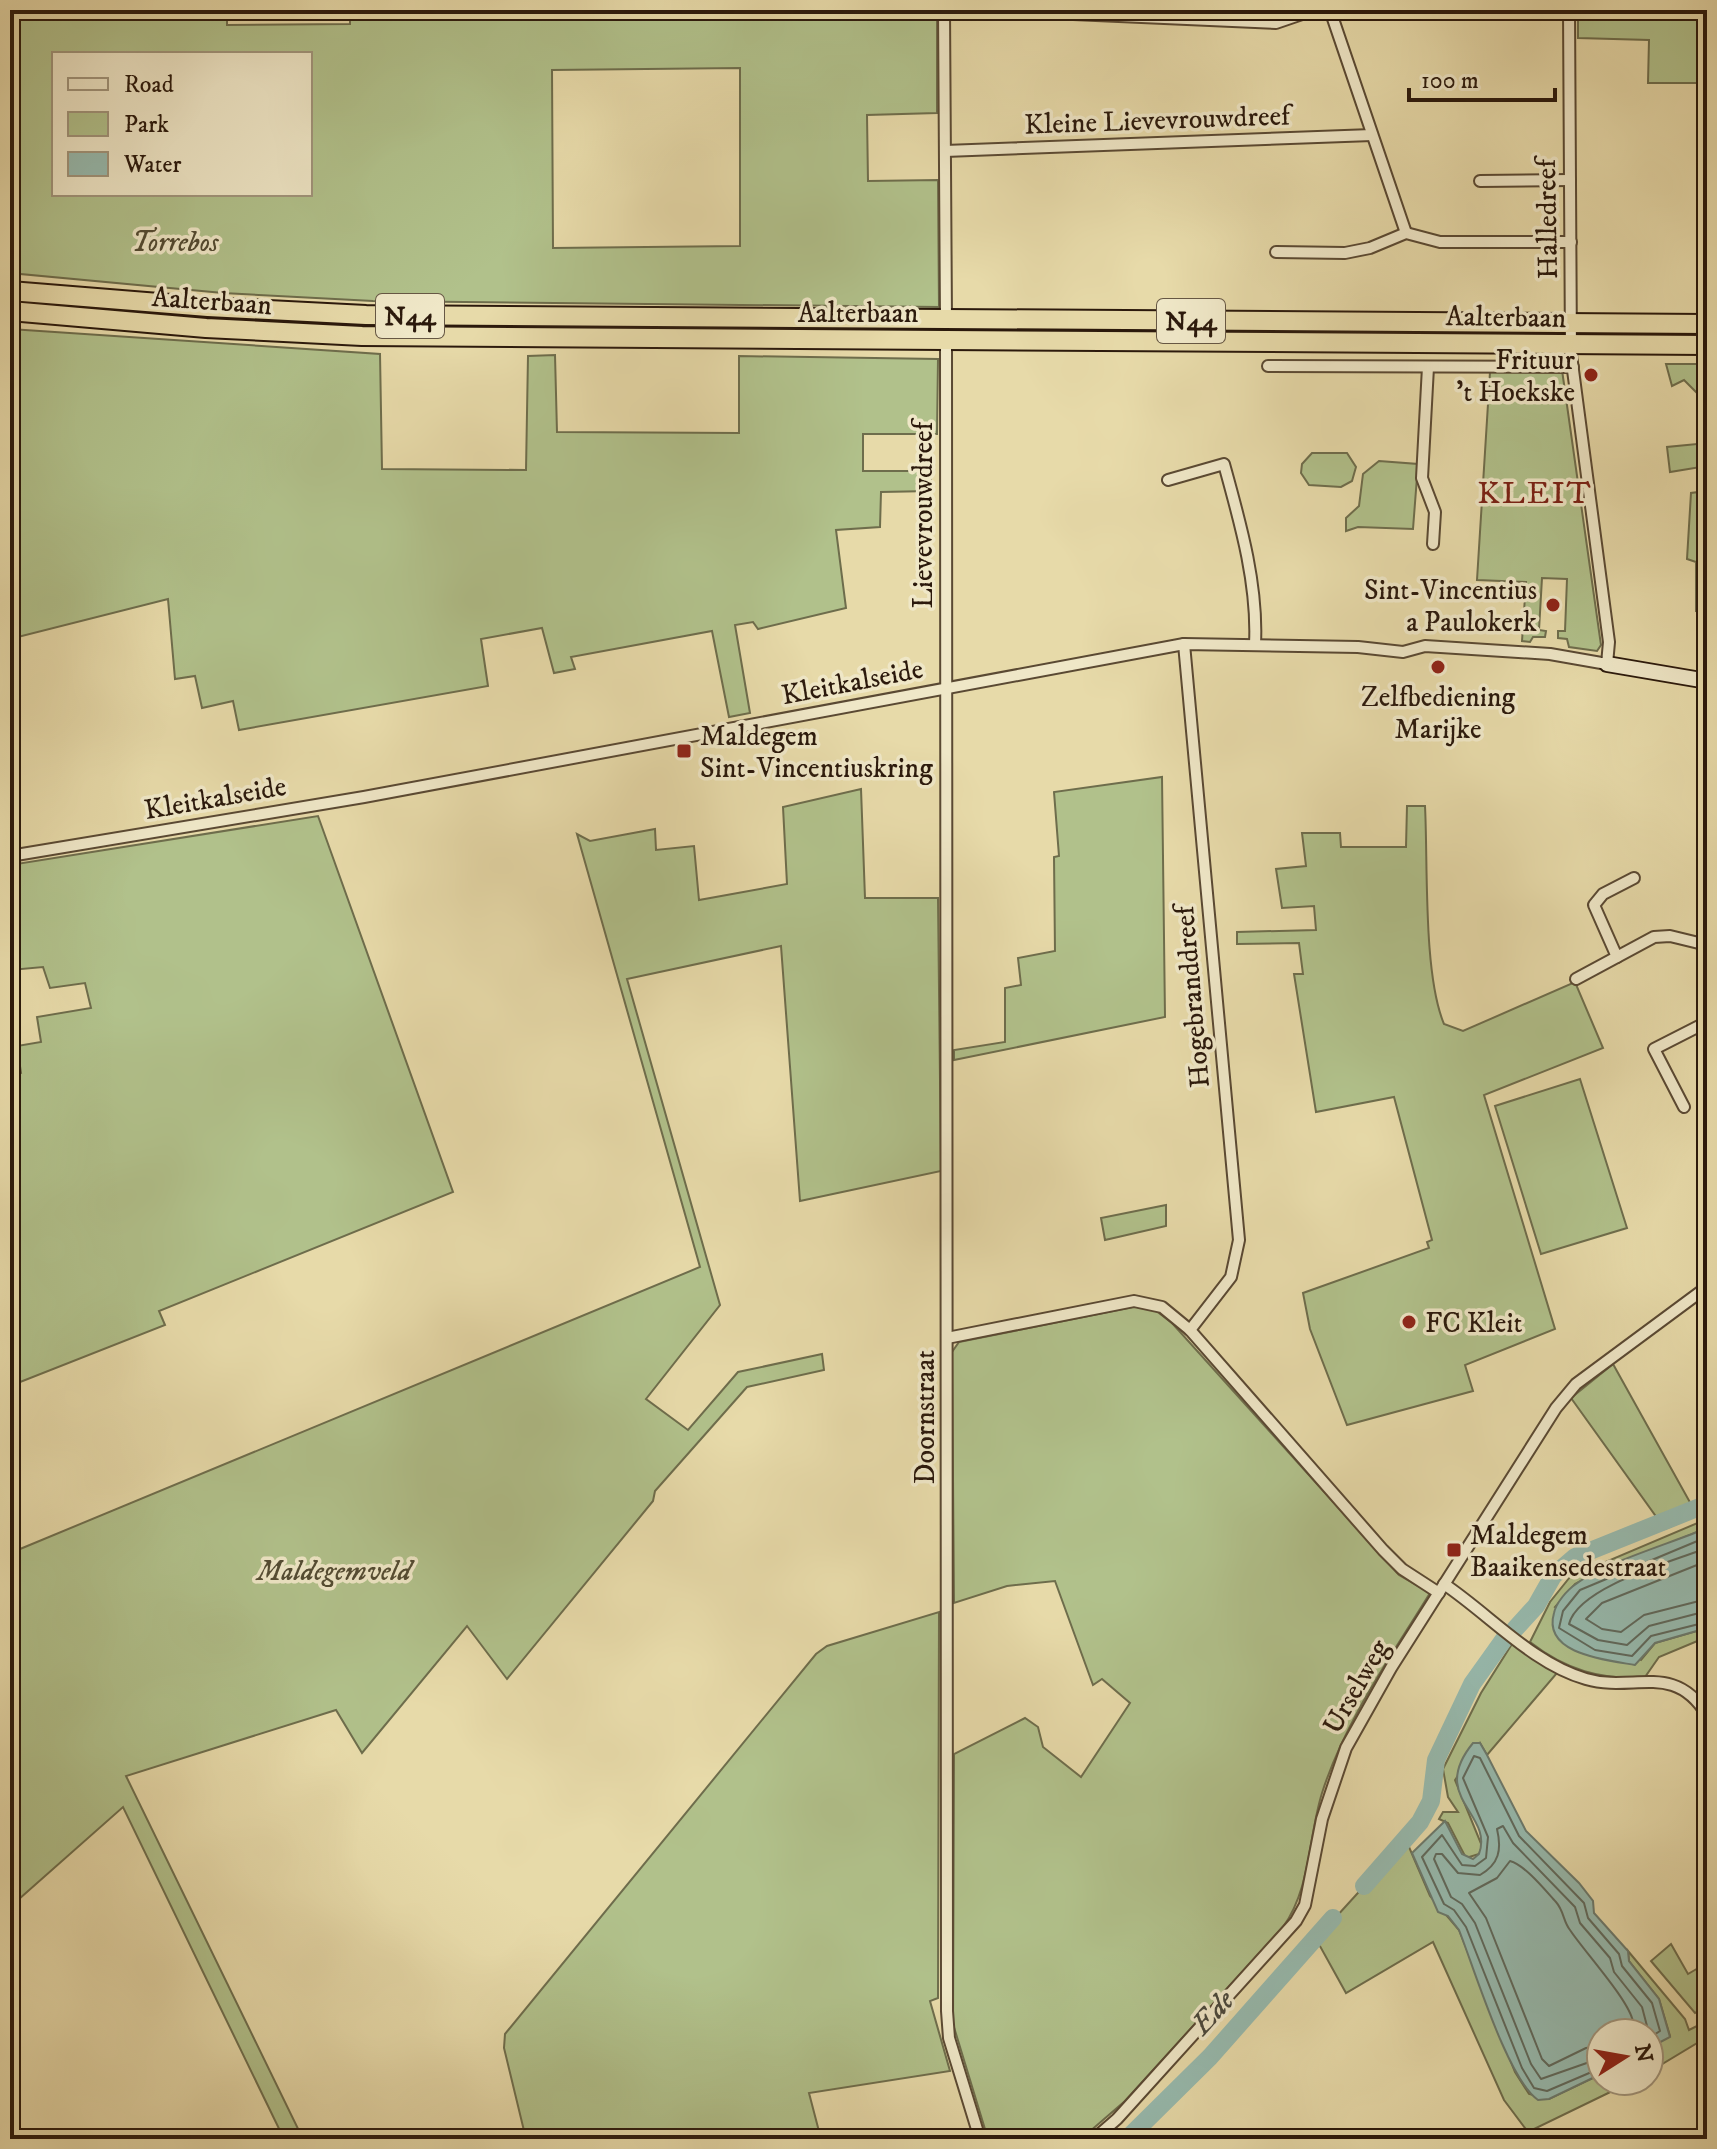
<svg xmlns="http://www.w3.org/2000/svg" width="1717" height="2149" font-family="'IM FELL DW Pica',serif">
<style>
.green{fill:#b1c18b;stroke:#6e6d4c;stroke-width:2;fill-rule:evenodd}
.water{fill:#97baae;stroke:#6c7a6d;stroke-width:2}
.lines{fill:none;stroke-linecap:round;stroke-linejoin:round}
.shore{stroke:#616a5d;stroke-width:2}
.river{stroke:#97baae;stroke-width:18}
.street-casing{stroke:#5a4933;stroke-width:14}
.secondary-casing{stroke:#2b190c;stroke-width:18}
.highway-casing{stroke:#2b190c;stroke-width:22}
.street{stroke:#efe7c7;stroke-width:10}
.secondary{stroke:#efe7c7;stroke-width:14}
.highway{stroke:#e7daa9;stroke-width:18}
.poi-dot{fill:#8f2418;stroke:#efe7c7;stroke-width:3}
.labels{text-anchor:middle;stroke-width:7;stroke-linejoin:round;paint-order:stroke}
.shield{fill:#efe7c7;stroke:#665744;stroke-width:2}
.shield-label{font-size:26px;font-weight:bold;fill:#2b190c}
.street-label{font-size:28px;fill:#2b190c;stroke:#efe7c7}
.park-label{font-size:28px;font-style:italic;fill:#534b32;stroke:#efe7c7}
.poi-label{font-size:28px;fill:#2b190c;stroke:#efe7c7;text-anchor:start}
.water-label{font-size:30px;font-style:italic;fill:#4b493d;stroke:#efe7c7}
.quarter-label{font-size:32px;letter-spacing:2px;fill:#7a1f14;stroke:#efe7c7}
</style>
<rect width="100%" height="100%" fill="#e7daa9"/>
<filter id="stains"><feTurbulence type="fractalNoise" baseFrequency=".0025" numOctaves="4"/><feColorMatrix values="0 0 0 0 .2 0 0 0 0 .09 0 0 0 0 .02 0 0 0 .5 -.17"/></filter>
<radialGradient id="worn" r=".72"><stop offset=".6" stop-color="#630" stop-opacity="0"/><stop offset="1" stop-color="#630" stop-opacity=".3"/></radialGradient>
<g class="green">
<path d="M10,10H227V25L350,24V10H857V18H937V113L867,115L868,181L938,180L939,307L373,301L223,293L10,273ZM54,54H310V194H54ZM740,68V246L553,248L552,70Z"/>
<path d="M1644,10H1707V83H1648L1649,40L1578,38V11Z"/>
<path d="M10,329L380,354L382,469L526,470L528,356L555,355L557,432L739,433V356L938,359L937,434H863V471H931V491L881,492L880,527L836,530L846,608L758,629L753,622L735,625L750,713L729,717L712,631L571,657L575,669L554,673L542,628L481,639L488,686L239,730L233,701L202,708L195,676L175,679L168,599L10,639Z"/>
<path d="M1666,364H1707V403L1684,380L1672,386Z"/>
<path d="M1562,370L1601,645L1597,651L1569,647L1567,639L1558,638V631H1565L1567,579L1542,578L1539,630L1546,631L1545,637H1533L1530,642L1522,641L1526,582L1477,580L1490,372Z"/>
<path d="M1707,443V466L1670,472L1667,447Z"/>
<path d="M1312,453H1347L1356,467L1352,481L1341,487L1309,485L1301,473L1302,464Z"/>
<path d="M1379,461L1418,464L1413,529L1358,527L1346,531V518L1359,506L1363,474Z"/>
<path d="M1707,491V612L1696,611V562L1687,559L1691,493Z"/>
<path d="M1162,777L1165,1017L954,1060V1050L1005,1042V988L1021,985L1018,958L1055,951L1054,857L1059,856L1054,792Z"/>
<path d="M861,789L865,898H938L941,1171L800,1201L781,946L627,979L720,1305L646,1399L688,1430L738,1372L822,1354L824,1370L747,1387L655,1491L653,1501L507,1679L467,1626L362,1753L336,1710L126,1776L303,2139H284L123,1807L10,1907V1500L20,1549L700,1267L577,834L590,841L655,829L656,850L694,846L699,900L787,884L783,807Z"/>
<path d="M1407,806H1425C1428,863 1423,974 1444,1024L1463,1031L1575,982L1603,1048L1484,1095L1555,1329L1465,1365L1473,1391L1347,1425L1310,1329L1303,1293L1429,1248L1427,1242L1432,1240L1394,1097L1316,1112L1294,974H1303L1299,943L1237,944V932L1316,930L1314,906L1282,908L1276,869L1306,866L1302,833H1340L1341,847H1406Z"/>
<path d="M318,816L453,1192L159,1311L165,1325L10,1386V1075L21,1073L17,1046L41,1042L37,1017L91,1008L85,983L50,988L43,967L11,970L10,865Z"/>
<path d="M1580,1079L1627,1228L1541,1254L1495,1106Z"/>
<path d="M1166,1205V1226L1105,1240L1101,1218Z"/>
<path d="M1138,1306L1155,1310L1172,1323L1399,1575L1430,1593C1390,1658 1345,1721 1322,1793C1308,1838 1311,1888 1283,1927L1125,2101L1081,2139H988L953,2024L954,1754L1025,1718L1038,1727L1043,1747L1081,1777L1130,1703L1102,1679L1093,1685L1055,1581L1007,1586L954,1603L952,1352L959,1342Z"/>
<path d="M1613,1364L1692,1506L1707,1499V1511L1665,1529L1571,1398Z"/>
<path d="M1707,1519V1528L1590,1576L1575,1584L1555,1607L1641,1660L1655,1643L1707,1628V1637L1659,1657L1645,1677C1601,1680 1566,1670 1530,1642L1550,1602L1570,1577Z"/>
<path d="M939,1612L938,1998L930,2001L950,2071L809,2093L821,2139H526L504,2048L505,2034L816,1654L827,1646Z"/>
<path d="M1512,1644L1557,1673L1487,1755L1480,1743L1455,1780L1482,1846L1479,1854L1466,1858L1448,1823L1439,1819L1443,1812H1458L1448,1797L1443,1769L1481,1693Z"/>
<path d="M1406,1840L1430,1896L1459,1930L1515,2072L1529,2094L1549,2099L1601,2074V2081H1633L1528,2132L1504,2100L1433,1942L1346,1993L1316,1939Z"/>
<path d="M1671,1944L1688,1974L1707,1963V2006L1695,2013L1651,1961Z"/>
<path d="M1628,1951L1685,2019L1689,2030L1703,2023L1707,2037L1649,2072V2048L1670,2036L1659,1999L1629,1961Z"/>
</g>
<g class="water">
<path d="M1707,1528V1628L1655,1643L1635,1665C1606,1660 1542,1654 1554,1613C1556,1603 1567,1590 1576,1584C1603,1563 1672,1543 1707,1528Z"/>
<path d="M1473,1743H1480L1487,1755L1526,1831L1579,1883L1593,1901L1594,1913L1628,1951L1629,1961L1659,1999L1670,2037L1649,2048V2033H1601V2074L1549,2099L1538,2100C1508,2080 1474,1968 1459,1930L1448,1916L1438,1912L1412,1853L1445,1821L1462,1854L1473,1859L1479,1854C1494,1813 1428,1798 1473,1743Z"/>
</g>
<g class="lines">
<g class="shore">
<path d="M1707,1537L1580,1590L1563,1611L1559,1628L1595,1650L1632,1656L1651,1636L1707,1622"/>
<path d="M1707,1548C1673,1561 1578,1587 1569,1624L1598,1640L1627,1645L1649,1626L1707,1611"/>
<path d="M1707,1561L1602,1603L1586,1619L1602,1629L1621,1632L1644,1615L1707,1599"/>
<path d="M1601,2046L1586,2048L1549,2066L1542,2059L1486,1918L1469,1893L1497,1878L1510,1861C1525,1865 1545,1890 1556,1902C1564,1911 1563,1921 1570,1930C1583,1950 1630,2001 1633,2022L1623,2033"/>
<path d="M1601,2058L1541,2079L1531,2064L1475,1923L1462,1904L1451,1897L1434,1859L1436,1854H1442L1458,1873L1480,1875C1499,1864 1502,1850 1497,1829L1503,1826L1513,1843L1575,1907L1580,1923L1610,1958L1614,1972L1642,2007L1647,2026L1639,2033"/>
<path d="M1601,2068L1547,2091L1534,2088L1522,2068L1466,1927L1454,1910L1444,1904L1422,1857L1442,1835L1462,1865L1475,1866L1486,1858L1488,1837L1463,1778L1474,1756L1480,1758L1519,1836L1584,1903L1588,1918L1619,1954L1622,1966L1652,2003L1660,2031L1649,2038"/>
</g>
<g class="river">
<path d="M1515,1629L1536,1606L1553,1576L1575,1557L1707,1504"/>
<path d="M1364,1886L1420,1822L1431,1801L1436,1760L1472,1684L1507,1635"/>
<path d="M1127,2139L1210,2057L1333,1918"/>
</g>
<g class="street-casing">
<g id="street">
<path d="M944,10L946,320"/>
<path d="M983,10L1276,23L1314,10"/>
<path d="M1330,10L1406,233"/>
<path d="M945,151L1372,135"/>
<path d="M1480,181L1570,180"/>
<path d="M1276,252L1345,253L1370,248L1406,233L1440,242H1571"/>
<path d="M946,341L947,2011L949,2038L980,2139"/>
<path d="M1268,366L1573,367"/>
<path d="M1428,367L1422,478L1435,512L1433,544"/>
<path d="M1168,480L1224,464C1240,522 1258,584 1255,644"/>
<path d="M1184,644L1239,1240L1231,1277L1190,1330"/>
<path d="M10,856L364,797L1184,644L1358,647L1403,652L1425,646L1550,654L1607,664L1609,642L1571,355L1569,10"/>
<path d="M1617,957L1594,905L1603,894L1634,878"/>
<path d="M1576,979L1654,937L1670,936L1707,945"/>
<path d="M1684,1107L1654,1049L1707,1022"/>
<path d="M947,1338L1134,1301L1162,1307L1190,1330L1383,1550L1402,1569L1439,1593"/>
<path d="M1444,1584C1490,1615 1533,1664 1586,1679C1633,1693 1674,1661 1707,1715"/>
<path d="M1094,2139L1117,2119L1296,1921L1305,1905L1322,1819L1346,1748L1391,1668L1556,1408L1576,1384L1707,1287"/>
</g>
</g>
<g class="secondary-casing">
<path id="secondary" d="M1607,664L1707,681"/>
</g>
<g class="highway-casing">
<g id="highway">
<path d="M10,291L208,307L366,315L1707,324"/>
<path d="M10,311L206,328L362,336L1707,345"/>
</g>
</g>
<use href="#street" class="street"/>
<use href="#secondary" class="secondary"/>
<use href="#highway" class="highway"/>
</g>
<g class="poi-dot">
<circle cx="1591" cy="375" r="8"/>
<circle cx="1553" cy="605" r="8"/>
<circle cx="1438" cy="667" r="8"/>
<rect x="676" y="743" width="16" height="16" rx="4"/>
<circle cx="1409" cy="1322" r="8"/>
<rect x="1446" y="1542" width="16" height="16" rx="4"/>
</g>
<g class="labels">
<g class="shield">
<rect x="376" y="294" width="68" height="44" rx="6"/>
<rect x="1157" y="299" width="68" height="44" rx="6"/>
</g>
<g class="shield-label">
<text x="410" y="325">N44</text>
<text x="1191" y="330">N44</text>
</g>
<g class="street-label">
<text transform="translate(1157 119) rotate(-2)" y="10">Kleine Lievevrouwdreef</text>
<text transform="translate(1546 219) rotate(-91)" y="10">Halledreef</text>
<text transform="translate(212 300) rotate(4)" y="10">Aalterbaan</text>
<text x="858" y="322">Aalterbaan</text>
<text transform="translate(1506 316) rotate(1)" y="10">Aalterbaan</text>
<text transform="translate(922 515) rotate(-90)" y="10">Lievevrouwdreef</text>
<text transform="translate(852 681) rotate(-11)" y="10">Kleitkalseide</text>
<text transform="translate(215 797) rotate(-10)" y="10">Kleitkalseide</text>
<text transform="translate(1191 997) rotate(-95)" y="10">Hogebranddreef</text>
<text transform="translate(924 1417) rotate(-90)" y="10">Doornstraat</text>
<text transform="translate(1355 1686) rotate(-60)" y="10">Urselweg</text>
</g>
<g class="park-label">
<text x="175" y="251">Torrebos</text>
<text x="334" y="1580">Maldegemveld</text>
</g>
<g class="poi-label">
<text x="1575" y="369" text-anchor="end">Frituur<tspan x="1575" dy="32">'t Hoekske</tspan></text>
<text x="1537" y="599" text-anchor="end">Sint-Vincentius<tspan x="1537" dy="32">a Paulokerk</tspan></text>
<text x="1438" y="706" text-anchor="middle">Zelfbediening<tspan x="1438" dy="32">Marijke</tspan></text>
<text x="700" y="745">Maldegem<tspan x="700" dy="32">Sint-Vincentiuskring</tspan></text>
<text x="1425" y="1332">FC Kleit</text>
<text x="1470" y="1544">Maldegem<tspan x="1470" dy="32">Baaikensedestraat</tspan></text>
</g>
<g class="water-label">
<text transform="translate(1212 2012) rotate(-48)" y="10">Ede</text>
</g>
<g class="quarter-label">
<text x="1535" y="503">KLEIT</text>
</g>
</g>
<rect width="1717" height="2149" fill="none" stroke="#e7daa9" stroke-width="40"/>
<rect x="12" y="12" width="1693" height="2125" fill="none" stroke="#2b190c" stroke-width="4"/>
<rect x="20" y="20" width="1677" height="2109" fill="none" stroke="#2b190c" stroke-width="2"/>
<rect x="52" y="52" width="260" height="144" fill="#efe7c7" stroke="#a1957c" stroke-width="2"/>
<rect x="68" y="78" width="40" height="12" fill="#efe7c7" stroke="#a1957c" stroke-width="2"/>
<text x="124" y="92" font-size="24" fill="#2b190c">Road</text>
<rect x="68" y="112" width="40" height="24" fill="#b1c18b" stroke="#a1957c" stroke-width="2"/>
<text x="124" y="132" font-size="24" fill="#2b190c">Park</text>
<rect x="68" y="152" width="40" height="24" fill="#97baae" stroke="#a1957c" stroke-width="2"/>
<text x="124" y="172" font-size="24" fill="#2b190c">Water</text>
<g transform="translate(1625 2057) rotate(79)"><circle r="38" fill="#efe7c7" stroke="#a1957c" stroke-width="2"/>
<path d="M0-6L14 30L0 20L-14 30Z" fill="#8f2418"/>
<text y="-12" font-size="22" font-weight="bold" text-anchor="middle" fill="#2b190c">N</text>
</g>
<path d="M1409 88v12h146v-12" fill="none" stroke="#2b190c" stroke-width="4"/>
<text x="1421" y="88" font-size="24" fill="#2b190c" stroke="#efe7c7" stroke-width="6" paint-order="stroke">100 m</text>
<rect width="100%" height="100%" filter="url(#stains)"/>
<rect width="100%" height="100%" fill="url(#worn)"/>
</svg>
